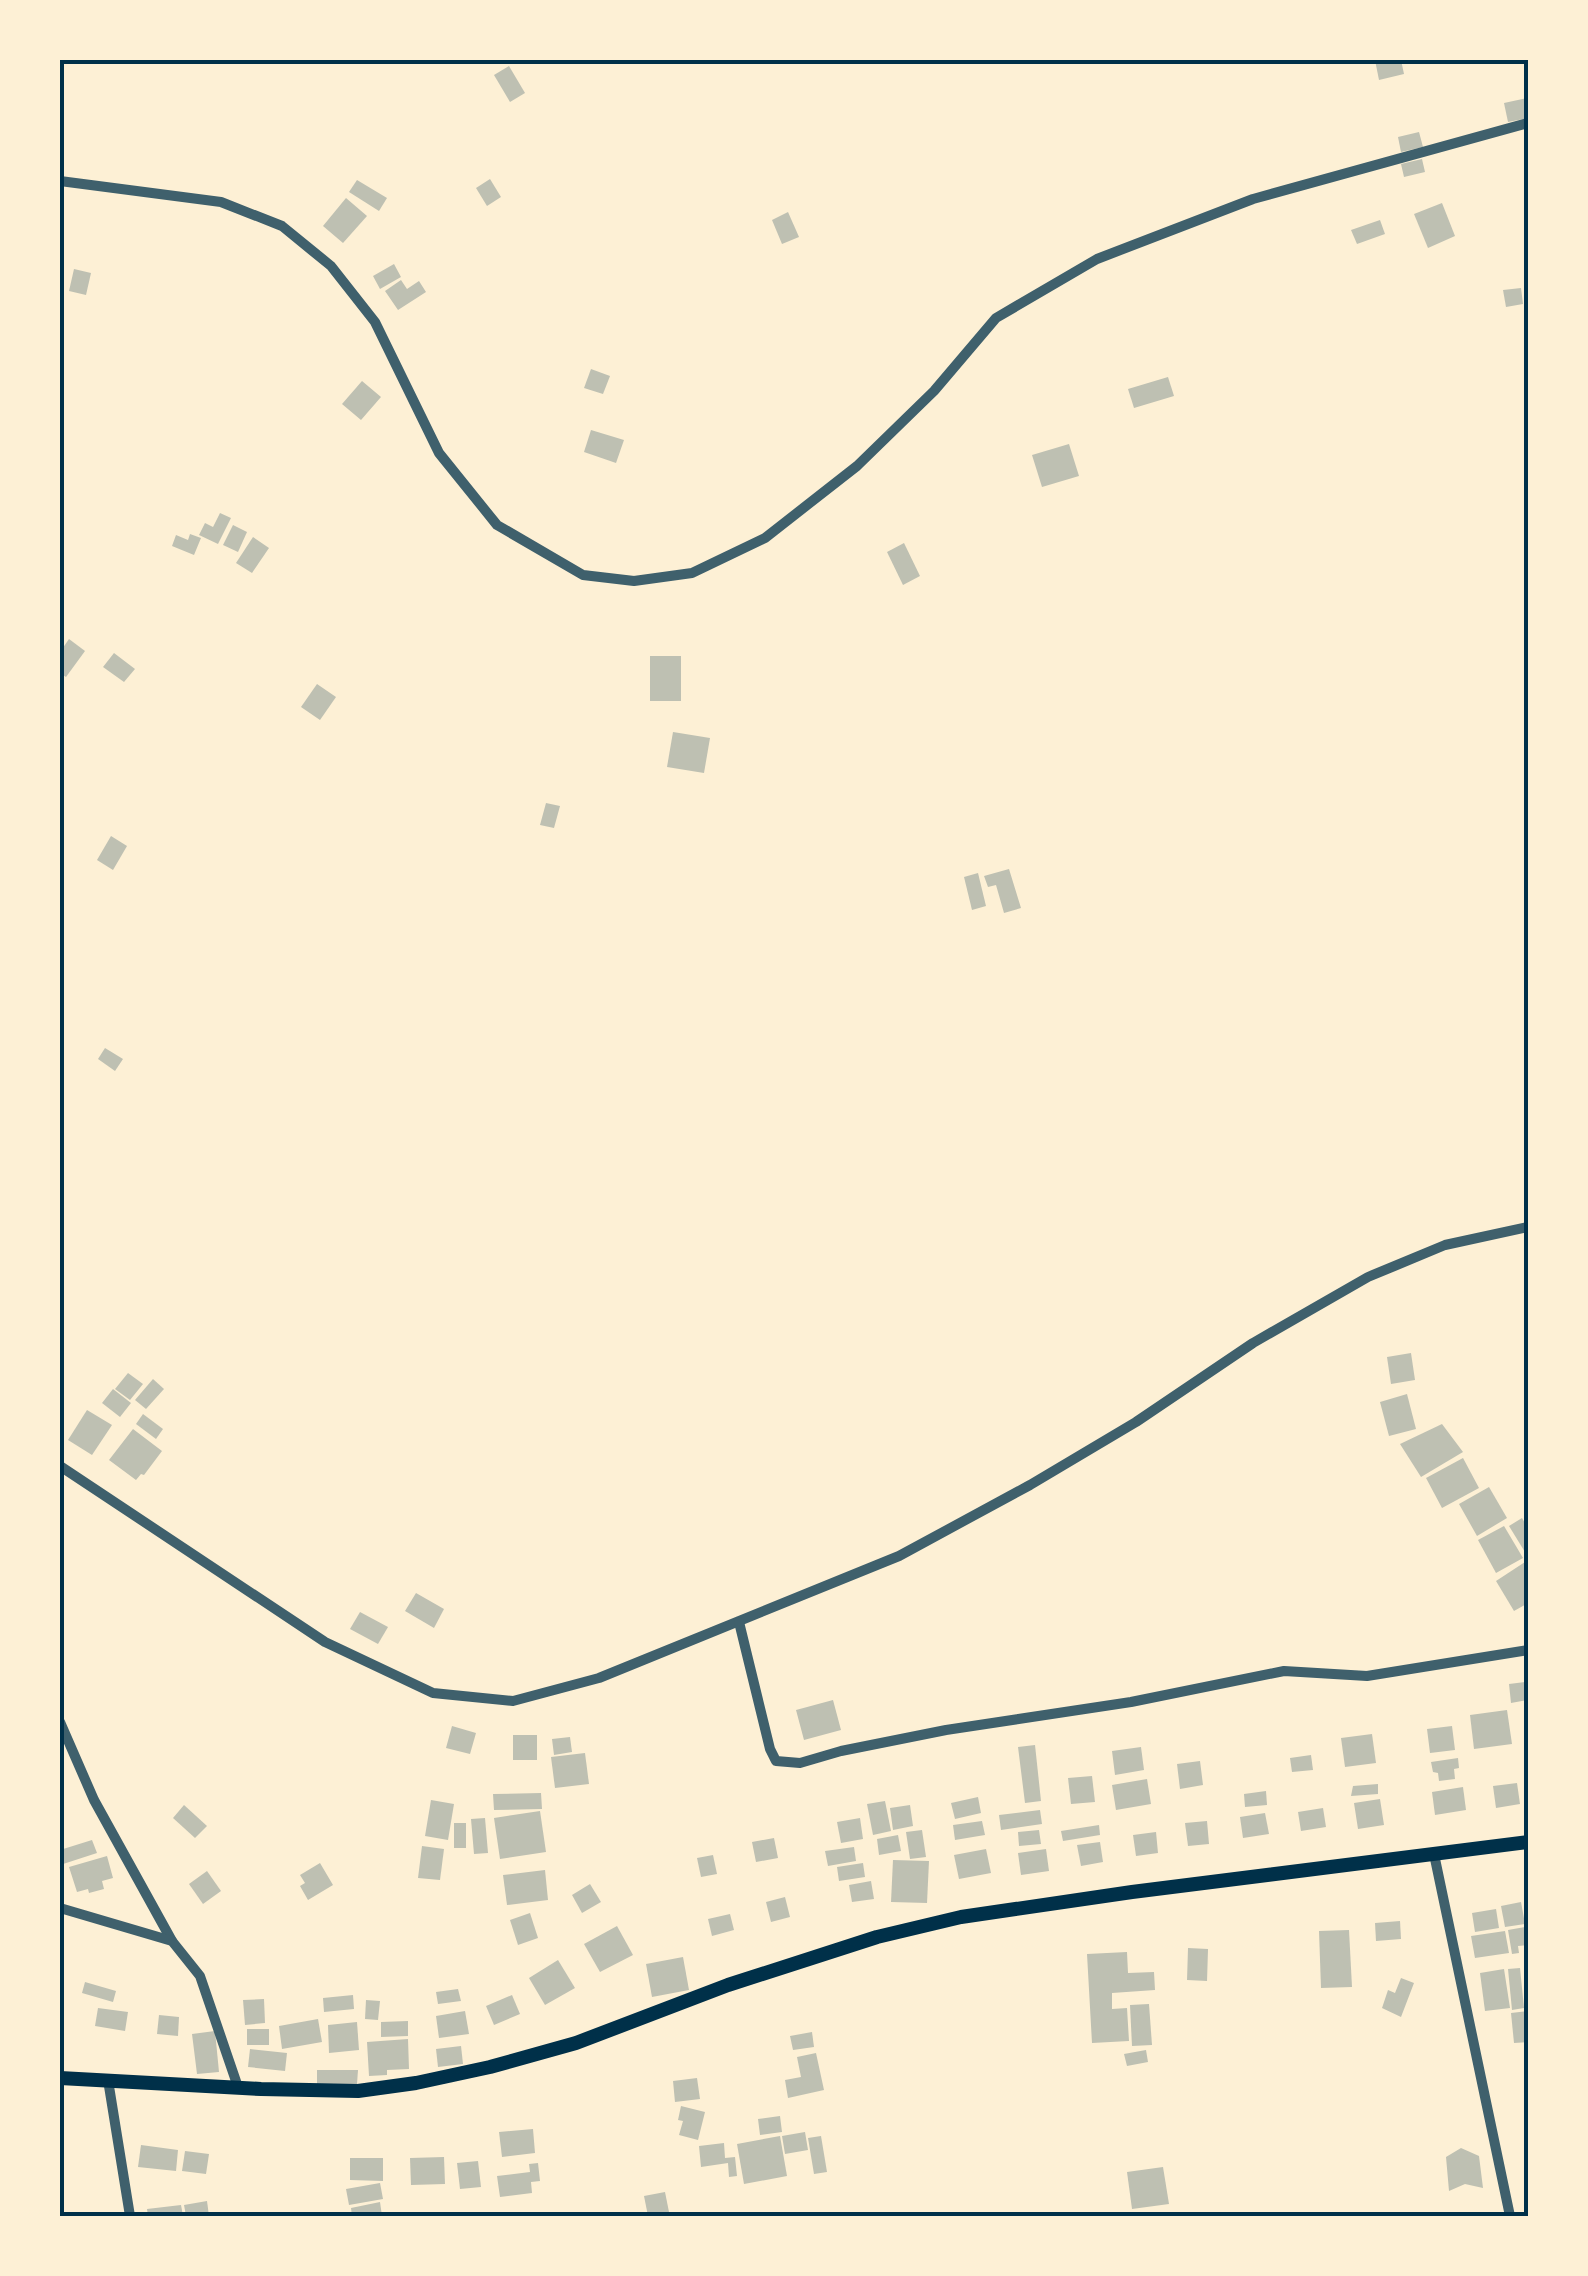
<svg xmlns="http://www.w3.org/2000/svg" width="1588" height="2276" font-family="'Work Sans',sans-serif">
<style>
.building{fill:#bec0b2}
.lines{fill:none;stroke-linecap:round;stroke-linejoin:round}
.minor{stroke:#3f606c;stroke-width:10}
.secondary{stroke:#003049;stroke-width:14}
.neatline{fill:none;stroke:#003049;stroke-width:4}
</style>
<rect width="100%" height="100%" fill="#fdf0d5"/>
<g class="building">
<path d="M1375,60H1401L1404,74L1379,80Z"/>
<path d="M509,66L525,93L510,102L494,75Z"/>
<path d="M1527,98L1528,118L1508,122L1504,103Z"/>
<path d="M1419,132L1423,147L1401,152L1398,137Z"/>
<path d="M1422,159L1425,172L1404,177L1401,164Z"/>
<path d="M490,179L501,197L487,206L476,188Z"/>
<path d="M357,180L387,198L379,211L349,192Z"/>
<path d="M346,198L367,216L343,243L323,226Z"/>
<path d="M1442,203L1455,236L1428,248L1414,214Z"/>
<path d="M788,212L799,237L782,244L772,220Z"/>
<path d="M1380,220L1385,234L1357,244L1351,230Z"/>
<path d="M394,264L401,277L380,289L373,276Z"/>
<path d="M74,269L91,273L86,295L69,291Z"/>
<path d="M401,280L407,289L419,281L426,292L398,310L385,291Z"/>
<path d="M1521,288L1523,304L1506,307L1503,290Z"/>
<path d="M591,369L610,376L603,394L584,388Z"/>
<path d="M1168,377L1174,396L1134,408L1128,389Z"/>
<path d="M362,381L381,397L361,420L342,404Z"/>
<path d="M591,430L624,440L616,463L584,452Z"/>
<path d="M1069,444L1079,476L1042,487L1032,455Z"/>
<path d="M220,513L231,518L218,544L199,535L205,523L213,527Z"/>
<path d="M233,525L247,532L238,552L223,545Z"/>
<path d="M190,534L201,538L194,555L172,546L176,535L188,540Z"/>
<path d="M253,537L269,548L252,573L236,563Z"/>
<path d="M904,543L920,576L903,585L887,552Z"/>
<path d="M69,639L85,651L66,677L60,673V652Z"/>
<path d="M114,653L135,669L124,682L103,667Z"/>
<rect x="650" y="656" width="31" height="45"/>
<path d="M317,684L336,697L320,720L301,707Z"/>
<path d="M673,732L710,738L704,773L667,767Z"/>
<path d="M546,803L560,806L554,828L540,825Z"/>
<path d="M111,836L127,846L113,870L97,860Z"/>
<path d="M1009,869L1021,908L1004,913L996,885L988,887L984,876Z"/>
<path d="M978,873L986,906L972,910L964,877Z"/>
<path d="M105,1048L123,1059L115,1071L98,1059Z"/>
<path d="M1411,1353L1415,1380L1391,1384L1387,1357Z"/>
<path d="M128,1373L143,1384L130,1400L115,1389Z"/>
<path d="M153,1379L164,1389L146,1409L135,1400Z"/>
<path d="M113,1389L131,1403L120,1417L102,1403Z"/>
<path d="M1407,1394L1416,1429L1389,1436L1380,1402Z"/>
<path d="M87,1410L112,1425L92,1455L68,1440Z"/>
<path d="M143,1414L163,1429L156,1439L136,1424Z"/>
<path d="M1442,1424L1463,1452L1421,1477L1400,1444Z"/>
<path d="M133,1429L162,1451L144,1475L141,1474L136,1480L109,1460Z"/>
<path d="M1463,1458L1479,1488L1442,1508L1426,1478Z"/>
<path d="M1489,1487L1507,1518L1477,1536L1459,1504Z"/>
<path d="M1522,1518L1528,1528V1557L1509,1526Z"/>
<path d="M1504,1526L1523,1558L1496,1573L1478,1540Z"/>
<path d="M1525,1562L1528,1567V1603L1514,1611L1496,1581Z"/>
<path d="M416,1593L444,1609L434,1628L405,1611Z"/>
<path d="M360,1612L388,1627L378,1644L350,1629Z"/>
<path d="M1525,1682L1528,1700L1511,1703L1509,1684Z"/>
<path d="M833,1700L841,1730L804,1740L796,1710Z"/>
<path d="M1507,1710L1512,1744L1474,1749L1470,1715Z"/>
<path d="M452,1726L476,1733L470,1754L446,1748Z"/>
<path d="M1452,1726L1455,1750L1430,1753L1427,1729Z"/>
<path d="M1372,1734L1376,1763L1345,1767L1341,1738Z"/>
<rect x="513" y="1735" width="24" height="25"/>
<path d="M570,1737L572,1752L554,1755L552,1739Z"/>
<path d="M1035,1745L1041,1801L1025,1803L1018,1747Z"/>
<path d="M1141,1747L1144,1770L1115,1775L1112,1751Z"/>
<path d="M585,1753L589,1784L555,1788L551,1757Z"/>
<path d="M1311,1755L1313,1770L1292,1772L1290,1758Z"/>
<path d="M1458,1758L1459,1768L1454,1769L1455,1779L1439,1781L1438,1773L1433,1772L1431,1762Z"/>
<path d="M1200,1761L1203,1785L1180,1789L1177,1764Z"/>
<path d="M1092,1776L1095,1802L1071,1804L1068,1778Z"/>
<path d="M1147,1779L1151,1804L1116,1810L1112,1785Z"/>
<path d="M1517,1783L1520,1804L1496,1808L1493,1786Z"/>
<path d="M1378,1784V1794L1351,1796L1353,1786Z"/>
<path d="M1463,1787L1466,1810L1435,1815L1432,1792Z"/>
<path d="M1266,1791L1267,1805L1245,1807L1244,1794Z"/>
<path d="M541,1793L542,1809L494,1810L493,1794Z"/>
<path d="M978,1797L981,1813L955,1819L951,1803Z"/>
<path d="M1380,1799L1384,1825L1358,1829L1354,1803Z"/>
<path d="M431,1800L454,1804L448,1840L425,1836Z"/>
<path d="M885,1801L891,1831L873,1835L867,1804Z"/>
<path d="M184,1805L207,1826L195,1838L173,1818Z"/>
<path d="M910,1805L913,1826L893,1830L890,1808Z"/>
<path d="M1323,1808L1326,1827L1301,1831L1298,1812Z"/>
<path d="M1040,1810L1042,1824L1001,1830L999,1815Z"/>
<path d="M540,1811L546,1852L500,1859L494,1818Z"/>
<path d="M1265,1813L1269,1834L1243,1838L1240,1817Z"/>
<path d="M485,1818L488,1853L474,1854L471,1819Z"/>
<path d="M860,1818L863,1839L841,1843L837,1822Z"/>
<path d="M982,1821L985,1835L955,1840L953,1825Z"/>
<path d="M1207,1821L1209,1844L1188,1846L1185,1823Z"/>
<rect x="454" y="1823" width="12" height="25"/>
<path d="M1099,1825L1100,1835L1063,1841L1061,1831Z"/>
<path d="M922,1830L926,1857L910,1859L906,1832Z"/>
<path d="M1039,1830L1041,1844L1019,1846L1018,1832Z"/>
<path d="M1156,1832L1158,1853L1136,1856L1133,1835Z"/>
<path d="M898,1835L901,1851L879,1855L877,1839Z"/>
<path d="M774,1838L778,1858L756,1862L752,1842Z"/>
<path d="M92,1840L97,1853L60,1865V1850Z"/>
<path d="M1100,1842L1103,1862L1081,1866L1077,1845Z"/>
<path d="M422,1846L444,1849L440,1880L418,1878Z"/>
<path d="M854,1847L856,1861L828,1866L825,1851Z"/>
<path d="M986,1849L991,1873L959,1879L954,1855Z"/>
<path d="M1046,1849L1049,1871L1021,1875L1018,1853Z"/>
<path d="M713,1855L717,1874L701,1877L697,1858Z"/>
<path d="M107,1856L113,1878L102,1881L104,1889L89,1893L88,1889L77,1892L69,1867Z"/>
<path d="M893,1860L929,1861L927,1903L891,1902Z"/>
<path d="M320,1863L333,1885L308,1900L300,1886L305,1883L300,1875Z"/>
<path d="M863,1863L865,1877L839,1881L837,1867Z"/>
<path d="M545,1870L548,1900L507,1905L503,1875Z"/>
<path d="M207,1871L221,1891L203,1904L189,1884Z"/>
<path d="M871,1881L874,1899L852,1902L849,1885Z"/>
<path d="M590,1884L601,1902L582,1913L572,1895Z"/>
<path d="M785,1897L790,1917L771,1922L766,1902Z"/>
<path d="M1521,1902L1525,1924L1505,1927L1501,1906Z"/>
<path d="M1496,1909L1499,1928L1475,1932L1472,1913Z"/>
<path d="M530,1913L538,1938L518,1945L510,1920Z"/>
<path d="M730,1914L734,1930L712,1936L708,1919Z"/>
<path d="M1400,1921L1401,1939L1376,1941L1375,1923Z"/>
<path d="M617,1926L633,1955L600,1972L584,1944Z"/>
<path d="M1525,1927L1528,1945L1518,1946L1519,1953L1512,1954L1508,1930Z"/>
<path d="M1349,1930L1352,1987L1321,1988L1319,1931Z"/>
<path d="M1505,1931L1509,1953L1475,1958L1471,1936Z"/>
<path d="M1188,1948L1208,1949L1207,1981L1187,1980Z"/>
<path d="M1127,1952L1128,1973L1154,1972L1155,1990L1112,1993V2009L1127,2008L1129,2041L1092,2043L1087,1954Z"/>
<path d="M683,1957L689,1990L652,1997L646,1964Z"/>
<path d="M558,1960L575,1988L545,2005L529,1978Z"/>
<path d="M1520,1968L1524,2008L1512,2010L1508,1969Z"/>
<path d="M1504,1969L1510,2008L1485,2011L1480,1973Z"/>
<path d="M1401,1978L1414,1983L1401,2017L1382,2008L1388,1990L1395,1993Z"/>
<path d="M85,1982L116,1991L113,2002L82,1993Z"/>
<path d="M458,1989L461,2001L438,2004L436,1992Z"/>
<path d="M353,1995L354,2009L324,2012L323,1998Z"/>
<path d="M512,1995L520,2014L494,2025L486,2006Z"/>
<path d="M264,1999L265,2023L245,2025L243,2000Z"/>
<path d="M366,2000L380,2001L378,2020L365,2019Z"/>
<path d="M1149,2004L1152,2045L1132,2046L1130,2005Z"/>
<path d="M98,2008L128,2012L125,2031L95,2026Z"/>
<path d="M465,2011L469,2034L439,2038L436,2016Z"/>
<path d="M1528,2011V2042L1514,2043L1511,2013Z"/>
<path d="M159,2015L179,2017L178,2036L157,2034Z"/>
<path d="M318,2019L322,2042L282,2049L279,2026Z"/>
<path d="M408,2021V2036L381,2037V2022Z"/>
<path d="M357,2022L359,2050L329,2053L328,2025Z"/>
<rect x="247" y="2029" width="22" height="16"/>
<path d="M215,2031L219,2072L197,2074L192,2034Z"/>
<path d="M812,2032L814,2047L793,2050L790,2036Z"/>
<path d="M408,2039L409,2069L387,2070V2075L369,2076L367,2042Z"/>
<path d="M461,2046L463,2064L438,2067L436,2049Z"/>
<path d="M250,2049L287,2053L285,2071L248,2067Z"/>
<path d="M1146,2050L1148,2062L1127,2066L1124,2054Z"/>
<path d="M816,2053L824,2090L788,2098L785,2080L801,2077L797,2057Z"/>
<path d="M317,2070H358L357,2084H317Z"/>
<path d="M697,2078L700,2099L675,2102L673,2081Z"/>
<path d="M681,2106L705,2112L698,2140L679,2135L683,2121L678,2120Z"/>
<path d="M780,2116L782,2132L760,2135L758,2119Z"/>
<path d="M533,2129L535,2153L502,2157L499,2132Z"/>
<path d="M805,2132L808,2150L785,2154L782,2136Z"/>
<path d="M780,2136L787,2176L744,2184L737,2144Z"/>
<path d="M821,2136L827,2172L814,2174L808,2138Z"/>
<path d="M724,2143L725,2158L735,2157L737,2176L729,2177L728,2163L701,2167L699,2146Z"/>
<path d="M141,2145L178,2150L176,2171L138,2167Z"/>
<path d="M1461,2148L1479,2156L1483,2188L1465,2184L1449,2191L1446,2157Z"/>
<path d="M185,2151L209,2154L206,2174L182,2171Z"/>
<path d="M444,2157L445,2184L411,2185L410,2158Z"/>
<path d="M350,2158H383V2181L350,2180Z"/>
<path d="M478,2161L481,2187L460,2189L457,2163Z"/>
<path d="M538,2163L540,2181L531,2182L532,2193L500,2197L497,2176L530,2172L529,2164Z"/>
<path d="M1163,2167L1169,2204L1132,2209L1127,2172Z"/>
<path d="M380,2183L383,2199L349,2205L346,2189Z"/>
<path d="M665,2192L669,2212L648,2216L644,2196Z"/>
<path d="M207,2201L209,2216H186L184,2205Z"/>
<path d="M380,2202L382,2216H352L351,2208Z"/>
<path d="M181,2205L183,2216H148L147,2209Z"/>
</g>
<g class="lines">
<g class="minor">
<path d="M60,181L221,202L282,226L331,266L375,322L439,453L497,525L583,575L634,581L692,573L765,538L857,466L934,391L996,318L1097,259L1253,199L1528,123"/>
<path d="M60,1466L325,1642L433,1693L513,1701L599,1678L899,1556L1030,1485L1136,1422L1253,1343L1368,1277L1445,1245L1528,1227"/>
<path d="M739,1622L770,1749L776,1761L800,1763L841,1751L946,1730L1131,1702L1284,1671L1367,1676L1528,1650"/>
<path d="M60,1722L94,1800L172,1941"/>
<path d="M1434,1854L1510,2216"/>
<path d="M60,1908L172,1941L200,1976L238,2087"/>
<path d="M108,2080L130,2216"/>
</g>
<path class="secondary" d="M60,2078L261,2089L358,2091L416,2083L490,2067L576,2043L728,1985L877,1937L961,1917L1132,1892L1528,1842"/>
</g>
<rect width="1588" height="2276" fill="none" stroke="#fdf0d5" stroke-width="125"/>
<rect x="62" y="62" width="1464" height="2152" class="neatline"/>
</svg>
